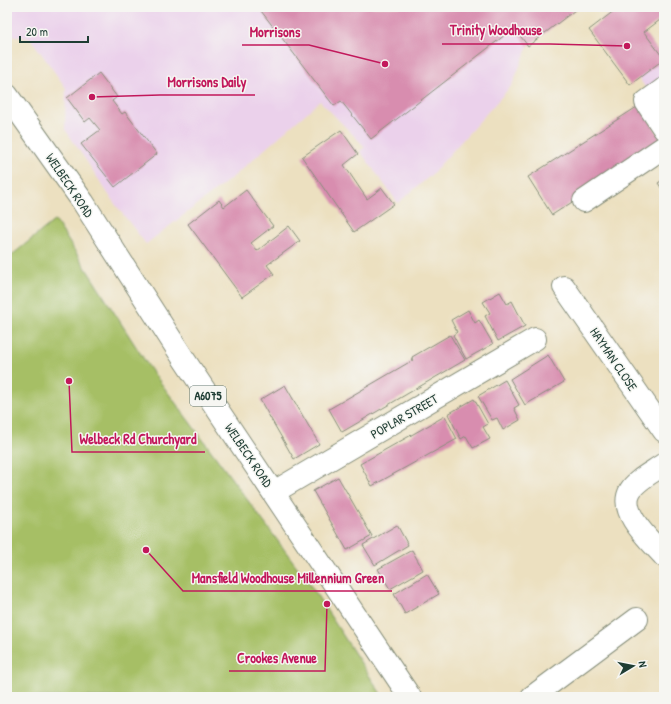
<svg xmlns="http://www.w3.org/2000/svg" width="671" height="704" font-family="'Patrick Hand',sans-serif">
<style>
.built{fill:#ebd1eb}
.green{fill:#a6bf65;stroke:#627e4c}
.building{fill:#d88daf}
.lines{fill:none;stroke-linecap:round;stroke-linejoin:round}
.minor-casing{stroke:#868e7a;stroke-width:24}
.major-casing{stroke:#868e7a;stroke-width:24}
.minor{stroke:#fff;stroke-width:22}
.major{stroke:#fff;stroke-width:22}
.labels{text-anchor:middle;stroke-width:3;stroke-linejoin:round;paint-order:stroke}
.shield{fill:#f6f6f2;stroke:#60746d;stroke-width:1}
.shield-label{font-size:12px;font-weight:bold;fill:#1f3d34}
.street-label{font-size:13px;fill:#1f3d34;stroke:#f6f6f2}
.leader{fill:none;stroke:#c2185b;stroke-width:1.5}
.callout-dot{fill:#c2185b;stroke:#f6f6f2;stroke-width:1.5}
.callout-label{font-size:14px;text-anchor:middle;font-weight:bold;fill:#c2185b;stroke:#f6f6f2;stroke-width:3;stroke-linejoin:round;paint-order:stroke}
</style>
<rect width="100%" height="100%" fill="#f6f6f2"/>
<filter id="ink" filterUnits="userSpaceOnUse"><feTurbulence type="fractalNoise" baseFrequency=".025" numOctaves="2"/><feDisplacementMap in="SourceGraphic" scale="8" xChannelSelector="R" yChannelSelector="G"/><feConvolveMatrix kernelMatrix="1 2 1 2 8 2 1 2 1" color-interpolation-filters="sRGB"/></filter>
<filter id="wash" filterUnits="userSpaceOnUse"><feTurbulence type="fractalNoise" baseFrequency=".012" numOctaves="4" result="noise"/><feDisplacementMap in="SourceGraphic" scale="16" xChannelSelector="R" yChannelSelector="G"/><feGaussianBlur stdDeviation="0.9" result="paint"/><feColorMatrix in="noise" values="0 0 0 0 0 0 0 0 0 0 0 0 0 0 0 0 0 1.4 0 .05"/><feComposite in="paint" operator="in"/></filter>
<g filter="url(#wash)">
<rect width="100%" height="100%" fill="#ece0c0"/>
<g class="built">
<path d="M7,7H579L528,46L512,85L431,175L398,203L360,151L365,147L320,101L233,177L146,244L115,204L65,129L66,88L31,39L7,34Z"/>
<path d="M664,59V116L639,78Z"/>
</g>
<path class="green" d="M55,220L149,367L309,583L383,697H7V259Z"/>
<g id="blocks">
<g class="building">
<path d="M258,7H579L528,46L514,28L371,139L341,101L334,106Z"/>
<path d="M619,7H664V17L644,32L664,59L630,85L589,30Z"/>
<path d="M99,73L117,97L112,101L122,114L125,112L157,154L115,187L81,144L100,130L90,118L85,122L67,98Z"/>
<path d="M640,105L664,143L552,215L528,177Z"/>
<path d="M341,130L358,154L344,165L367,199L382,188L394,204L354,232L302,157Z"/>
<path d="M664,179V192L658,183Z"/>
<path d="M246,190L273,226L251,243L257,251L289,226L300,241L267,265L274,274L242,297L188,224L219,200L224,207Z"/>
<path d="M500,292L507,304L512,301L525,326L498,341L485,316L490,313L483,302Z"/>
<path d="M468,310L475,323L479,320L493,344L466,359L453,335L457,332L451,320Z"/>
<path d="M450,335L465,360L342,432L329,409L413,360L412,357Z"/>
<path d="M548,355L564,382L525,405L510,379Z"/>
<path d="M505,380L519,405L514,408L520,420L503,430L497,418L492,420L478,396Z"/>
<path d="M285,385L319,444L294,459L260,400Z"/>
<path d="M474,399L488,424L483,427L490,439L473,448L466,436L461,439L448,414Z"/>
<path d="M445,416L457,439L372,486L360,464Z"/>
<path d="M338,477L372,536L347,550L313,491Z"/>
<path d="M397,525L408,545L375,565L363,545Z"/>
<path d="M412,550L423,570L390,589L378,569Z"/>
<path d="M427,574L439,594L405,614L394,594Z"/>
</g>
</g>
</g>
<g filter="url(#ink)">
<use href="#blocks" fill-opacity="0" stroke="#868e7a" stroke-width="1"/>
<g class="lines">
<g class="minor-casing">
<g id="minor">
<path d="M664,89L646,102L664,129"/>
<path d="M584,201L664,147"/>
<path d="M564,287L664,431"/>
<path d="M664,464C653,472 636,480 630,491C618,513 651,541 664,556"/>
<path d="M274,492L535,339"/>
<path d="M532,697L637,619"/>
</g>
</g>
<g class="major-casing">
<path id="major" d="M7,95L83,202L185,361L410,697"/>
</g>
<use href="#minor" class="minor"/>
<use href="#major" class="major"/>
</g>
</g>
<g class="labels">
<rect class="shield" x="190" y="386" width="36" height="20" rx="3"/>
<g class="shield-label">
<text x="208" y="400">A6075</text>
</g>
<g class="street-label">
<text transform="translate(70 185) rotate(56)" y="5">WELBECK ROAD</text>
<text transform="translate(614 359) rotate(56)" y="5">HAYMAN CLOSE</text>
<text transform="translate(404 416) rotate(-30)" y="5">POPLAR STREET</text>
<text transform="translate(249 455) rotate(56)" y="5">WELBECK ROAD</text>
</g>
</g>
<path class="leader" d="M627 46L550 44H442M385 64L309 45H242M92 97L160 95H255M69 381L72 452H205M146 550L183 591H392M327 604L325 671H229"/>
<g class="callout-dot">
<circle cx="627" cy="46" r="4"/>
<circle cx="385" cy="64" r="4"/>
<circle cx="92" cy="97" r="4"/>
<circle cx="69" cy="381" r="4"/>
<circle cx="146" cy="550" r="4"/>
<circle cx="327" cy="604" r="4"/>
</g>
<g class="callout-label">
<text x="496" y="35">Trinity Woodhouse</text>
<text x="275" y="37">Morrisons</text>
<text x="207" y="87">Morrisons Daily</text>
<text x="138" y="444">Welbeck Rd Churchyard</text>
<text x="288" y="583">Mansfield Woodhouse Millennium Green</text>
<text x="277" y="663">Crookes Avenue</text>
</g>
<rect width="671" height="704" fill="none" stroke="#f6f6f2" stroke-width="24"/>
<g transform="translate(633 666) rotate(80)" stroke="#f6f6f2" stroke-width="3" paint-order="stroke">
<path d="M0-3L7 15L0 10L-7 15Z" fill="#1f3d34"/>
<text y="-6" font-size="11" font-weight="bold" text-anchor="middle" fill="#1f3d34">N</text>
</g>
<path d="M20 36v6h68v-6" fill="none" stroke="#1f3d34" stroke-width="2"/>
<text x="26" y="36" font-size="12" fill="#1f3d34" stroke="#f6f6f2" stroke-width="3" paint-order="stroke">20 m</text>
</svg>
